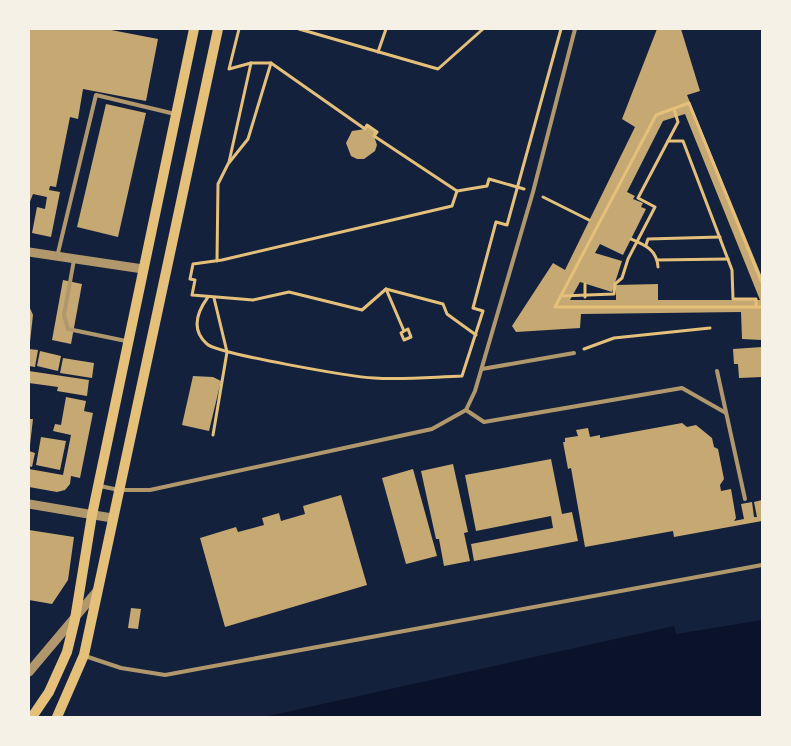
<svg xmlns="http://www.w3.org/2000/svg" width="791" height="746" font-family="Arial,sans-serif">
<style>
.water{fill:#0b132b}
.building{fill:#c6a872;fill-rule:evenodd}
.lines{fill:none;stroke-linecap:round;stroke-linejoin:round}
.path{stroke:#e5c07b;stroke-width:3}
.service{stroke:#b1986c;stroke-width:4}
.tertiary{stroke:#b1986c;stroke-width:9}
.secondary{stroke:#e5c07b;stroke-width:10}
</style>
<rect width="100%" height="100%" fill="#14213d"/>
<path class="water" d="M762,620V717H264L674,626L676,634Z"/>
<g class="building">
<path d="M29,29H106L158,39L146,101L83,89L78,119L70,117L56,187L50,186L49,190L60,192L51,237L32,233L37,207L45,209L47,197L33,194L29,204Z"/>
<path d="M657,29H681L700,91L687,95L762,277V340L742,339L741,312L581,314L580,328L516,332L512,326L553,263L565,270L635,127L622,119ZM685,114L760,300H658V284L616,285V300H570L580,282L612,292L622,261L595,253L600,244L623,255L646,209L641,207L643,203L633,199L635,196L627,192L663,121Z"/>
<path d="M106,104L146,113L118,237L77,227Z"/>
<path d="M367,125L377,132L374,136L377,145L375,151L364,159H357L351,156L346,143L352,131L365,129Z"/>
<path d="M63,280L82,284L71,344L52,340Z"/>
<path d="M29,306L33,315L30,342H29Z"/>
<path d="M762,347V377L739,378L738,364H734L733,349Z"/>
<path d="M29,349L38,350L35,367L29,366Z"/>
<path d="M40,351L61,356L58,371L37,366Z"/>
<path d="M63,358L94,363L92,378L60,373Z"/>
<path d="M29,371L89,380L87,396L57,391L58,387L29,383Z"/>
<path d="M193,376L213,377L221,381L209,431L182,425Z"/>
<path d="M66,397L86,401L84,411L93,413L80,478L71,476L70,484L65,490L57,492L29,487V469L63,475L71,435L53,431L55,424L61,425Z"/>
<path d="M29,419H33L30,445H29Z"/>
<path d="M682,423L687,427L696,425L712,438L714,447L718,449L724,479L720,485L721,491L731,489L736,518L734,521L744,519L741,504L752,502L754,517H757L754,502L762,500V521L674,537L673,531L585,547L571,468L568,469L563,442H565V438L578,436L576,430L588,428L590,437L600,435V438Z"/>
<path d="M41,437L66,441L60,470L36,465Z"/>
<path d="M29,451L35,453L32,467L29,466Z"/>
<path d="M551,459L562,514L572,512L578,541L474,561L471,544L553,528L551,516L476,531L465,475Z"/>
<path d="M453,464L468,532L464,533L470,561L444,566L439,539H436L421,471Z"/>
<path d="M413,469L437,556L406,564L382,478Z"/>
<path d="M341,495L367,585L225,627L200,538L236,527L238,532L264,525L262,518L279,513L281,521L305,514L303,506Z"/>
<path d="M29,530L74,537L68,580L52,604L29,600Z"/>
<path d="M131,608L141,609L138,629L128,628Z"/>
</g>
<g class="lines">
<g class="path">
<path d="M239,29L229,69L251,63H271L365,129L367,125L377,132L374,136L457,191L452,206L222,260L193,264L190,279L195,280L192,295L253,300L289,292L362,310L386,289L443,304L447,314L476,335"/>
<path d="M299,29L438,69L483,29"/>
<path d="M378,52L386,29"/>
<path d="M668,141L678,122L674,109"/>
<path d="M229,162L251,63"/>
<path d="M457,191L487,186L489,179L524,189"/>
<path d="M543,197L589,220"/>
<path d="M631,239C645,245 657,250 658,267"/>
<path d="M646,245L648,239L720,237"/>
<path d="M657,260L728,259"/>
<path d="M217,261L218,184L228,164L248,139L271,63"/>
<path d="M762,283L689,103L656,115L555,307H762"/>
<path d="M386,289L404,331L401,333L404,340L411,337L408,329L404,331"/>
<path d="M561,296L614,294L615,284L622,278L628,259L655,207L638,198L668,141H683L732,270L733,299H756V307"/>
<path d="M208,297C197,312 191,330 207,344C218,354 353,377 374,378C403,380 433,377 462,376L483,311L473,308L496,222L507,225L561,29"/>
<path d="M585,297V284"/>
<path d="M584,349L614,338L710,328"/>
<path d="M213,435L227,352L214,298"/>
</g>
<g class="service">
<path d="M57,257L96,95L175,114"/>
<path d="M74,260L64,315L68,329L126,341"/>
<path d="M482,369L574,353"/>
<path d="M717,371L745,499"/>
<path d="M466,410L484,422L682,388L726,413"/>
<path d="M100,486L119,490H150L432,429L466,410L475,391L533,192L575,29"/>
<path d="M85,656L121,668L165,675L762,565"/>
</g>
<g class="tertiary">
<path d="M29,252L143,269"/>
<path d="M29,504L112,518"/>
<path d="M29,672L98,590"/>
</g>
<g class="secondary">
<path d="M32,717L49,692L67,652L75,619L92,515L194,29"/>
<path d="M57,717L84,655L218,29"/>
</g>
</g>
<rect width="791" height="746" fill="none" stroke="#f6f1e7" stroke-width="60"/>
</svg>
